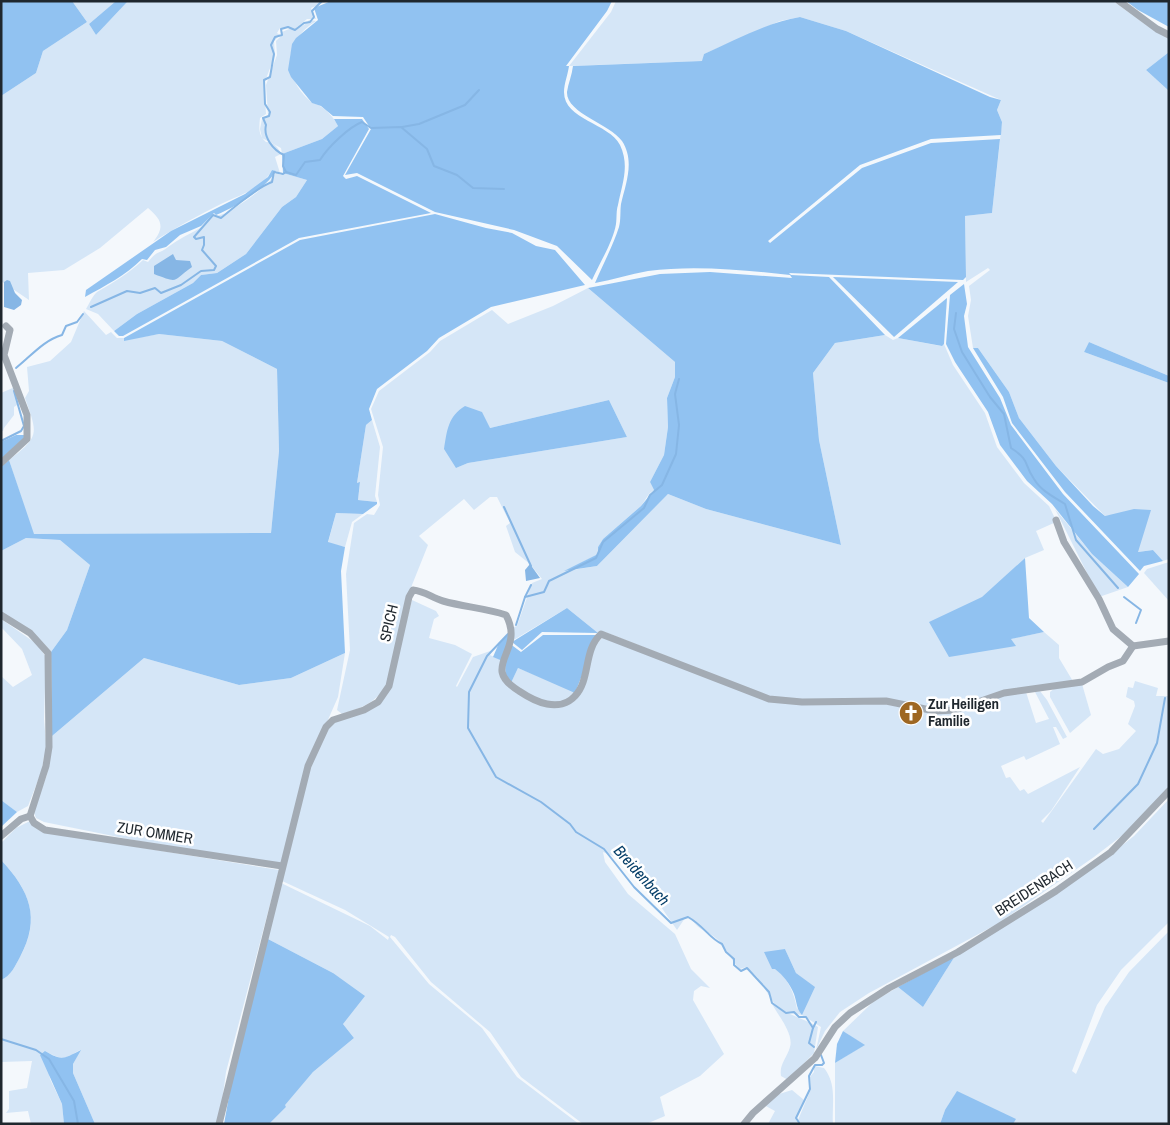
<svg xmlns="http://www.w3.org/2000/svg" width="1170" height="1125" font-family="'Archivo Narrow',sans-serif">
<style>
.green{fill:#d5e6f7;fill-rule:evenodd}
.forest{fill:#91c2f1}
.water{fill:#86b6e5}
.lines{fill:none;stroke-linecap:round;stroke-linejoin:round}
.stream{stroke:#86b6e5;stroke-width:2}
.minor{stroke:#a3abb4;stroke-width:7}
.labels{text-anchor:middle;stroke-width:5;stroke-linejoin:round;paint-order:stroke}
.street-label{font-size:15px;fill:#1f272e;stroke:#fff}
.poi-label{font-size:15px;font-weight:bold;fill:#1f272e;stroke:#fff;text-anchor:start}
.water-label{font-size:16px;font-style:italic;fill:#063f69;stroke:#fff}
</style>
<rect width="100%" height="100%" fill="#f4f8fc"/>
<g class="green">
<path d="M72,1H116L89,24L96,35L128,1H328L311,8L316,19H307L296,28H280L277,33L280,35L274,41L275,55L264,84L266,114L260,118C259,128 258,135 266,142C274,142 278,147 281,154L275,157L280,173L272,170C262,189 239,195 221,204C199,215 173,229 153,242C165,227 162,220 148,208L100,248L64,270L28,273L29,300L1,281V96L36,73L43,51L87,22Z"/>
<path d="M616,1H1113L1149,27L1169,37V52L1146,70L1169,91V376L1089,342L1084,352L1169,383V559L1163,561L1153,550L1137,552L1112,515L1105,516L1056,466L1019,418L1009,392L978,348H973L968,316L971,300L969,286L990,270L988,268L966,282L965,216L992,213L1002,122L997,110L1001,100L846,31L800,17L780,21L704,54L703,61L569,66L611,12Z"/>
<path d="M309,20L316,21C283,41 282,76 310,101C313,104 317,104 320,106C328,111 334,118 338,126L322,139L282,154L281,148L262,138L260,129L262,119L268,115L266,85L277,55L276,41L282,35L281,33C290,26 301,31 309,20Z"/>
<path d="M276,173L281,175L283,173L307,180L296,197L282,207L246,254L217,273L201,275L193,283L137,314L114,331L98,314L86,309C89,304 93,295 97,292C113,283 129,273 143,260L148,262C157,250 160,254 168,247C180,238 188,235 200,228C205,225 208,220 212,217C215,216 221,215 226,213C241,205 267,187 276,173Z"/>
<path d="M588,288L675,362V377L667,398L668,427L664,455L650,482L654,490L649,494L641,506L603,539L598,547V554L566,571L597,566L668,494L706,509L841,545L819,440L813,373L835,343L885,335L893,340L898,338L941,346L944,344L953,365L985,413L997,447L1024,483L1049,506L1067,543L1056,522L1036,531L1044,550L1025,558L982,598L1015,645L1010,639L1044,632L1059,645V658L1074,683L1027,688L962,706L935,708L894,700H804L771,697L605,632L598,633L567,608L512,641L514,627L517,626L532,583L542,579L530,564L515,552L506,526L510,523L497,497H490L474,510L464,499L419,536L428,545L412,585L388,682C378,702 362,708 342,714L337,710L350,650L346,574L354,523L367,514L374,515L380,505L378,495L383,447L371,409L379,391L430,352L440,341L492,310L508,324L553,306ZM609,400L627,437L468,463L456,468L490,428Z"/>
<path d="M84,311L106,335L111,332L117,338H124V340L159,334L222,341L277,369L279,451L271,533L33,534L9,460C41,436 37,433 25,398L29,391L27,367L50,361L71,342Z"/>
<path d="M15,387L20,403L14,407V415L4,428L3,431H1V393Z"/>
<path d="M372,420L380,447L375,496L377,502L358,500L360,483H357L366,425Z"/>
<path d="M1055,509L1092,554L1128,587L1099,597Z"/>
<path d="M336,513L363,514L352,522L345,547L328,543Z"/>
<path d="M26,538L60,540L90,565L67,630L51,652C38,635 20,623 1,612V551Z"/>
<path d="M1169,562V601L1144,573L1147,569Z"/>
<path d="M412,600L436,611L439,616L434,619L429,638L455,645L472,654L456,686L457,687L473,657L493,650L490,655L505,662L509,686L518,668L581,694L593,648L604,636L765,700L871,702L901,706V716H917V710L952,712L976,708L993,698L1026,692L1036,723L1049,719L1035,692L1040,691L1047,700L1067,737L1063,739L1056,727H1053L1060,744L1026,760L1024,756L1001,766L1006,778L1010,777L1020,791L1024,789L1028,794L1080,767L1051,811L1041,821L1043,823L1096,749L1103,754L1119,749L1136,731L1128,724L1135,706L1134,701L1126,697L1128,687L1133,688L1135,681L1158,688L1156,696H1169V789L1128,831L1094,857L999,923L869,993L840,1012L825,1031L816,1050L821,1027L802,1015L785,1012L774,1003L757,977L746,967L740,969C731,961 727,948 718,940C708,930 699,932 691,918H685L677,930L659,904L618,858L603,852L605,862L628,894L675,934L691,969L710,988L701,986L694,991L693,1000L724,1054L700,1076L660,1097L665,1116L646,1124H583L521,1077L490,1032L431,982L395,937L391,935L390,937L429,984L482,1028L517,1077L579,1124H269L286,1107L284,1105L313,1072L354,1038L343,1024L333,973L266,938L279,882L370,926L388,940L389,937L345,910L280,880C290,843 306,754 330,727C341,715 372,704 387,695ZM785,949L796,973L814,987L797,1009C794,992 788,979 775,968Z"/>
<path d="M1,619L37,644L46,657L44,719L47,756H44L42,770L28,806L17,812L1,800V676L13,687L32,675L22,649L1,627Z"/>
<path d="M345,653L338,697L320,738L281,865L138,841L44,822L36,818L33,810L47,775L52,736L144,658L239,685L291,678Z"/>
<path d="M1082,684L1091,715L1070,733L1050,697V692L1055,688Z"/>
<path d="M1169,799V922L1121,970L1097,1005L1072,1071L1076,1074L1105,1007L1129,972L1169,931V1124H1013L1015,1119L945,1110L940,1124H835V1063L864,1045L843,1031L873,1002L898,987L923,1007L955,956L1098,864L1134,836Z"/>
<path d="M30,821L38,827L137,847L279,870L226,1072L219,1124H95L73,1073V1064L80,1050C63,1060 62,1060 45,1051L50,1079L62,1104L64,1124H31L28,1111L6,1113L9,1109V1091L27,1088L32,1061L1,1062V980C11,976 15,966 20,957C41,918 30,891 1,860V843L16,828Z"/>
<path d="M772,1004C787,1015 803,1018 818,1027L814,1053L788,1080L781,1076C779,1064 787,1058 790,1047C794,1034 778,1015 772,1004Z"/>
<path d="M814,1066L824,1068C837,1084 832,1104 833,1124H802L798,1120L811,1089L810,1077L814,1072Z"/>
<path d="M792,1090L804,1100L796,1120L800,1124H768L775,1111L764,1105L776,1095Z"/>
</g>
<g class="forest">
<path d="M1,1H72L87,22L43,51L36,73L1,96Z"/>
<path d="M116,1H128L96,35L89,24Z"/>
<path d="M331,1H612L607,11L566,66H569C568,74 564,84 564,92C564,120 609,123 620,145C630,166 622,184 618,205C616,211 617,217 616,224C613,242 600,262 592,280L557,246L514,230L435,212L357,173L345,175L371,129L363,117L333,116L321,106L312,103L291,77L288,70L292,44L296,38L318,20L314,8Z"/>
<path d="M1126,1H1169V27L1138,10Z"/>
<path d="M800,17L846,31L990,97L1001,100L997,110L1002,122L1001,135L931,139L860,165L768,241L770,243L862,168L931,143L1000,139L992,213L965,216L966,277L963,280L789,273L791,275L829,277L885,335L835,343L813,373L819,440L841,545L706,509L668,494L597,566L564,571L598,554V547L603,539L641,506L654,490L650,482L664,455L668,427L667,398L675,377V362L588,288L660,274L710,272L792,278L790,275C744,270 694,265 648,271C630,274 613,280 595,283C603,264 613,246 619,227C621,220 620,211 621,204C626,183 635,161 622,141C610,124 566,113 567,92C568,84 572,75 573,66L702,61L704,54C735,40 766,23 800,17Z"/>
<path d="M1169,52V91L1146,70Z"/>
<path d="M334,119H362L369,129L343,176L346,179L357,176L431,213L299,238L123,336H119L114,331L137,314L193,283L201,275L217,273L246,254L282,207L296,197L307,180L283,173L282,154L322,139L338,126Z"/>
<path d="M272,170L276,171C264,190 237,206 216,215L214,213L201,226L180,235L166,247L155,250L147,260L142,259C126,275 105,286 85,297L86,290L171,231L245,194L268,177Z"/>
<path d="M435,214L486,228L512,233L536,246L555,250L585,285L491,307L439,338L427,351L377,389L369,409L372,420L366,425L357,483L360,482L358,500L377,502V504L363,514L336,513L328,542L345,547L341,571L345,653L291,678L239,685L144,658L52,736L51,652L67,630L90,565L60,540L26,538L1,551V467L9,460L34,534L271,533L279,451L277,369L222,341L159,334L124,341V338L300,240Z"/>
<path d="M833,277L958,282L894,337Z"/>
<path d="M964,284L967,304L964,316L968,347L1000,398L1011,425L1063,494L1139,574L1128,587L1092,554L1052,504L1027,481L1000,445L988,412L955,362L946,344L950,295Z"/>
<path d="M947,298L944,344L942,346L898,338Z"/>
<path d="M1089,342L1169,376V383L1084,352Z"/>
<path d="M973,348H978L1009,392L1019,418L1056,466L1093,506L1105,516L1134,509L1151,510L1138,552L1153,550L1163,561L1144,566L1140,571L1065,492L1012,423L1003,397Z"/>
<path d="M609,400L627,437L468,463L456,468L444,449C447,431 448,416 465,406L482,412L490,428Z"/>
<path d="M16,435H27L1,459V442Z"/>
<path d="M1025,558L1029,618L1044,632L1011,639L1016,646L949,657L929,622L982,597Z"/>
<path d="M567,608L598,633L542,632L522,650L512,642Z"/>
<path d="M510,633L509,643L521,652L543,635H598L575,693L518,668L509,687L506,682L505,662L493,657L499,643Z"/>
<path d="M1,800L17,812L1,827Z"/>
<path d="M1,860C30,891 41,918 20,957C15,966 11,976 1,980Z"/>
<path d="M266,938L333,973L365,996L343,1024L354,1038L313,1072L285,1105L286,1107L269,1124H224L237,1052Z"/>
<path d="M785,949L796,973L815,987L802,1015C796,1008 797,1002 794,994C790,984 783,975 775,969H772L764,952Z"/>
<path d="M955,956L923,1007L898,987Z"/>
<path d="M843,1031L865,1045L835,1063L837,1044Z"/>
<path d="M81,1050L73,1064V1073L95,1124H64L62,1104L40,1055L45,1051C62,1061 63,1059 81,1050Z"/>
<path d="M957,1091L1016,1119L1013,1124H940L945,1110Z"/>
</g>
<g class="water">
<path d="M173,254L176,260L190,261L192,267C172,281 180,284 154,274V266Z"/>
<path d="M7,280L10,281L15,293L22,300L21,305L14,310L4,307V282Z"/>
<path d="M530,564L540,578L526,581L525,570Z"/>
</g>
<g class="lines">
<g class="stream">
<path d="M402,127L419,124L465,105L479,90"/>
<path d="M286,172L296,175L305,162L320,160C328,147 349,127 362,122L371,128L401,127L427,149L434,166L457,175L473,188L504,189"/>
<path d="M91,307L127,291L140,293L155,288L161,293L181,285L201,271L214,270L216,266L202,250L204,245V237L196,239L194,237L213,215L221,218C233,208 260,186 272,182L274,172L283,174L286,172L283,166L284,155C273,150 263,137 266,125L263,118L269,116L270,112L265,104L264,80L270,77L274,54L271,45L275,37L282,35L281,29L288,27L295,30L304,23L310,22L314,17L312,11L322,1"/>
<path d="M956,313L954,329L962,352L990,397L1004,414L1011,448C1031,461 1023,463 1034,479C1041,491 1054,497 1065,504L1076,540L1118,588"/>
<path d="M16,368C31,356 44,340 62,335L66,326L77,322L83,314"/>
<path d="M1,441L21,431L24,426L14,391"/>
<path d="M504,507L531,566"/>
<path d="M525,597L531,585"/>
<path d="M1124,597L1141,610L1136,623"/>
<path d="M516,625L525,597L544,592L549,581L596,558L603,542L644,508L650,495L662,485L676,454L679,425L675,394L679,379"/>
<path d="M508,634L487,656L469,692L468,728L496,777L541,802L570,824L576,832L604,849L634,887L671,923L688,917C704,926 709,938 722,944L726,952L734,959V965L741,971L747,968L769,992L772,1003L786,1013L794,1012L799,1017H806L813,1028L809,1043L814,1047"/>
<path d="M1094,829L1138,784L1157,743L1165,698"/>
<path d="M813,1028L816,1022"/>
<path d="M1,1039L36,1050L49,1059L74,1101L78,1124"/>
<path d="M800,1124L796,1118L810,1089L809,1076L815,1065H822L824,1063L821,1055"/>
</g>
<g class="minor">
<path d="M1119,1L1157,29L1169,35"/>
<path d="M1,463L27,439V415L4,355L10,330L6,326"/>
<path d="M1056,520L1064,542L1099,599L1113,629L1133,646L1169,641"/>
<path d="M1,615L30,633L48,653L49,747L46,766L30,816"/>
<path d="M30,816L34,823L45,830L282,866"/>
<path d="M1,836L21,819L30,816"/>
<path d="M219,1124L308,766L326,727L333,720L364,710L378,702L389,686L409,597L413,590C425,591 432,598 443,601C464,607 485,608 506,615C526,652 478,666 519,691C528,697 536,702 547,704C557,706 568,704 575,696C591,679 583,650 601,634L769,699L802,702L886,701L935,711L955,710L1004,693L1082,682L1108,667L1123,661L1133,646"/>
<path d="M744,1124L753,1113L815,1058L835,1027L850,1013L889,988L958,952L1056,891L1111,852L1169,791"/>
</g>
</g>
<defs>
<g id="church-disc" transform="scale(1.25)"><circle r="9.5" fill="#9e6722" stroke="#fff"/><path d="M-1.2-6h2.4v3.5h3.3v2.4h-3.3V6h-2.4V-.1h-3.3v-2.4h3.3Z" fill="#fff"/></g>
</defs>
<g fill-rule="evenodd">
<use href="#church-disc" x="911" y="713"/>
</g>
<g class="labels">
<g class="street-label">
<text transform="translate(389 623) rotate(-77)" y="5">SPICH</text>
<text transform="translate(155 833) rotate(9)" y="5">ZUR OMMER</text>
<text transform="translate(1034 888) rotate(-33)" y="5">BREIDENBACH</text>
</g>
<g class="poi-label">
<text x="928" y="709">Zur Heiligen<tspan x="928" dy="17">Familie</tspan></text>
</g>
<g class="water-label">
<text transform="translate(642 875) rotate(48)" y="6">Breidenbach</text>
</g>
</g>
<rect width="1170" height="1125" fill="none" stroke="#1f272e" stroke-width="5"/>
</svg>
